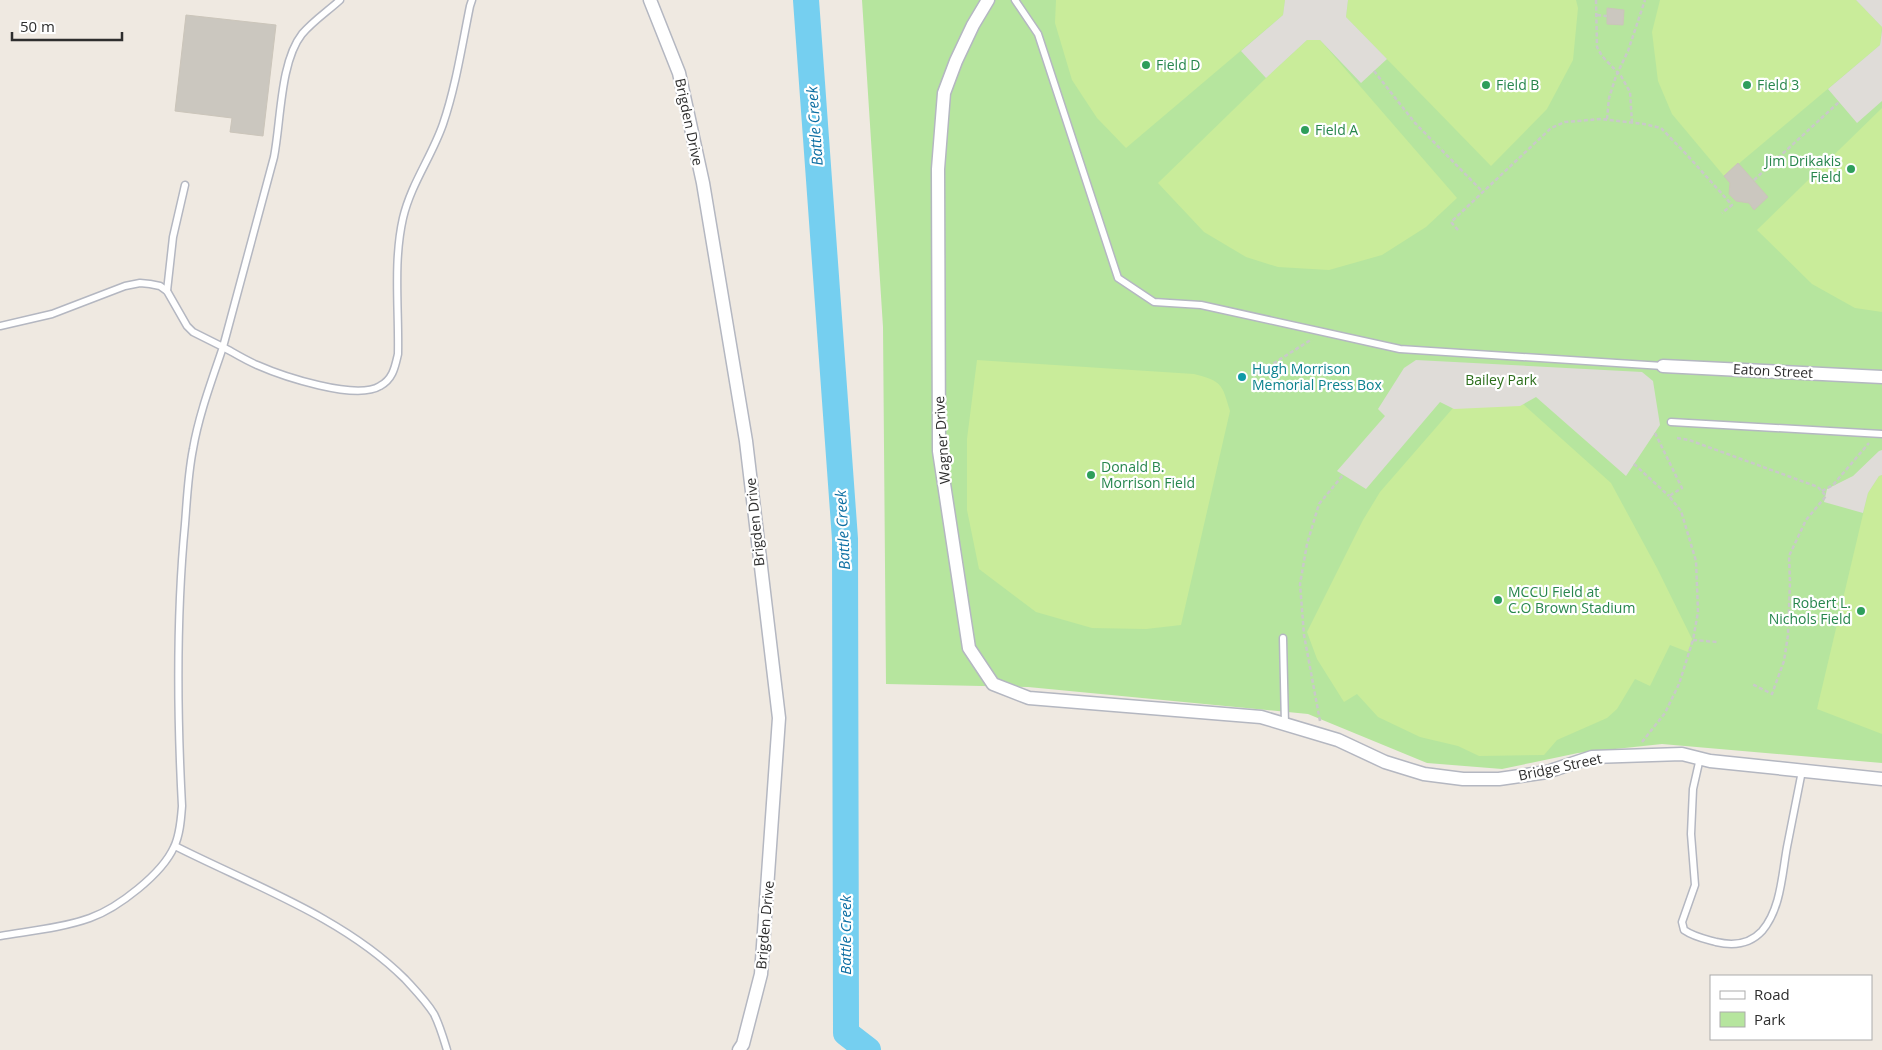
<svg xmlns="http://www.w3.org/2000/svg" width="1882" height="1050" font-family="'Open Sans',sans-serif">
<style>
.green{fill:#b6e59e}
.pitch{fill:#c9ec9a}
.plaza{fill:#dfdcd8}
.lines{fill:none;stroke-linecap:round;stroke-linejoin:round}
.river{stroke:#75cff0;stroke-width:26}
.building{fill:#cbc7bf;stroke:#cbc5ba}
.service-casing{stroke:#b4b7c1;stroke-width:9}
.minor-casing{stroke:#b4b7c1;stroke-width:15}
.path{stroke:#c9c9c9;stroke-width:2.5;stroke-dasharray:4 2.5;stroke-linecap:butt}
.service{stroke:#fff;stroke-width:6}
.minor{stroke:#fff;stroke-width:12}
.leisure-dot{fill:#2e9e5b;stroke:#fff;stroke-width:2}
.culture-dot{fill:#0f9aa8;stroke:#fff;stroke-width:2}
.labels{text-anchor:middle;stroke-width:4.5;stroke-linejoin:round;paint-order:stroke}
.leisure-label{font-size:14px;fill:#27864d;stroke:#fff;text-anchor:start}
.street-label{font-size:14px;fill:#2e2e2e;stroke:#fff}
.culture-label{font-size:14px;fill:#0d838f;stroke:#fff;text-anchor:start}
.park-label{font-size:14px;fill:#2c6e1b;stroke:#fff}
.water-label{font-size:15px;font-style:italic;fill:#0d6fa3;stroke:#fff}
</style>
<rect width="100%" height="100%" fill="#efe9e1"/>
<path class="green" d="M862,0H1882V763L1662,744L1578,753L1502,769L1427,763L1308,714L1028,687L886,684L883,327Z"/>
<g class="pitch">
<path d="M1056,0H1285L1283,15L1126,148L1097,118L1072,80L1055,23Z"/>
<path d="M1348,0H1576L1578,8L1573,60L1547,109L1491,166L1346,17Z"/>
<path d="M1660,0H1856L1882,27L1880,45L1724,176L1672,114L1658,81L1652,32Z"/>
<path d="M1307,40H1320L1457,198L1426,227L1382,255L1329,270L1278,267L1246,257L1204,232L1158,183L1266,78Z"/>
<path d="M1882,108V312L1855,308L1812,284L1757,230Z"/>
<path d="M977,360L1194,374C1222,381 1222,384 1230,411L1181,625L1146,629L1092,628L1036,612L979,569L967,510V439Z"/>
<path d="M1523,404L1611,483L1657,568L1692,639L1688,652L1670,645L1650,686L1635,679L1617,709L1607,718L1557,740L1544,755L1479,756L1458,746L1420,737L1378,717L1357,694L1344,702L1317,659L1307,632L1363,520L1380,492L1453,408Z"/>
<path d="M1882,475V734L1817,709L1868,493L1879,476Z"/>
</g>
<g class="plaza">
<path d="M1285,0H1348L1346,17L1387,59L1361,83L1320,40H1307L1266,78L1241,51L1283,15Z"/>
<path d="M1856,0H1882V27Z"/>
<path d="M1882,30V101L1857,123L1828,89L1880,45Z"/>
<path d="M1416,360L1642,372L1653,381L1660,425L1626,476L1536,397L1520,406L1454,409L1440,402L1366,489L1337,471L1385,416L1378,409L1404,368Z"/>
<path d="M1882,450V475L1879,476L1868,493L1863,513L1824,502L1827,489L1853,476L1879,451Z"/>
</g>
<g class="lines">
<path class="river" d="M806,0L845,539L846,1033L868,1050"/>
</g>
<g class="building">
<path d="M1607,8L1624,10L1623,25L1607,24Z"/>
<path d="M186,15L276,25L263,136L230,132L232,118L175,111Z"/>
<path d="M1738,163L1768,197L1754,210L1749,203L1736,201L1729,194L1730,183L1724,176Z"/>
</g>
<g class="lines">
<g class="service-casing">
<g id="service">
<path d="M340,0C328,11 313,21 302,34C280,62 281,121 274,157L223,347C234,353 245,360 257,365C282,376 356,401 380,386C393,379 395,367 398,354C399,309 393,262 403,218C411,184 432,156 443,124C456,86 462,45 470,6L472,0"/>
<path d="M1015,0L1038,34L1118,278L1154,302L1201,305L1400,349L1663,366"/>
<path d="M167,291L173,237L185,185"/>
<path d="M0,326L52,314L125,286L140,283L150,284L160,286L167,291L187,326L193,332L223,347C212,380 199,414 193,449C188,474 187,499 185,524C176,618 177,712 182,806C181,819 180,835 174,847C162,874 118,908 90,918C62,928 29,931 0,936"/>
<path d="M1671,422L1882,434"/>
<path d="M1283,638L1285,725"/>
<path d="M1700,758L1693,789L1691,834L1695,885L1682,922L1684,930C1694,937 1705,939 1716,942C1733,946 1750,944 1762,931C1781,909 1782,874 1787,847C1792,821 1797,796 1802,771"/>
<path d="M175,846C252,885 343,917 405,979C415,990 426,1001 434,1014C440,1026 443,1037 447,1050"/>
</g>
</g>
<g class="minor-casing">
<g id="minor">
<path d="M650,0L679,73L703,183L746,441L779,718L761,974L743,1044L739,1050"/>
<path d="M988,0L973,25L956,61L944,93L938,169L939,451L969,648L993,684L1029,698L1261,717L1338,740L1385,762L1424,774L1463,779H1499L1547,772L1592,757L1682,754L1710,761L1882,779"/>
<path d="M1663,366L1882,377"/>
</g>
</g>
<g class="path">
<path d="M1596,0L1597,47L1602,56L1621,76L1630,92L1632,123"/>
<path d="M1597,15L1607,16"/>
<path d="M1374,71L1415,123L1483,192"/>
<path d="M1607,119L1609,98L1616,76L1628,51L1645,0"/>
<path d="M1754,180L1839,102"/>
<path d="M1458,230L1451,222L1551,128L1565,122L1601,119L1644,124L1661,128L1687,155L1732,205L1722,213"/>
<path d="M1257,374L1312,339"/>
<path d="M1655,433L1682,488L1669,496L1681,511L1696,561L1698,612L1693,640L1717,642"/>
<path d="M1677,438L1689,440L1818,487L1826,496L1806,520L1789,556L1790,582L1788,635L1784,661L1772,694L1752,684"/>
<path d="M1634,464L1669,496"/>
<path d="M1822,491L1833,485L1869,443"/>
<path d="M1320,721L1304,635L1300,584L1307,544L1319,504L1343,475"/>
<path d="M1642,742L1665,713L1679,684L1693,640"/>
</g>
<use href="#service" class="service"/>
<use href="#minor" class="minor"/>
</g>
<g class="leisure-dot">
<circle cx="1146" cy="65" r="5"/>
<circle cx="1486" cy="85" r="5"/>
<circle cx="1747" cy="85" r="5"/>
<circle cx="1305" cy="130" r="5"/>
<circle cx="1851" cy="169" r="5"/>
<circle cx="1091" cy="475" r="5"/>
<circle cx="1498" cy="600" r="5"/>
<circle cx="1861" cy="611" r="5"/>
</g>
<circle class="culture-dot" cx="1242" cy="377" r="5"/>
<g class="labels">
<g class="leisure-label">
<text x="1156" y="70">Field D</text>
<text x="1496" y="90">Field B</text>
<text x="1757" y="90">Field 3</text>
<text x="1315" y="135">Field A</text>
<text x="1841" y="166" text-anchor="end">Jim Drikakis<tspan x="1841" dy="16">Field</tspan></text>
<text x="1101" y="472">Donald B.<tspan x="1101" dy="16">Morrison Field</tspan></text>
<text x="1508" y="597">MCCU Field at<tspan x="1508" dy="16">C.O Brown Stadium</tspan></text>
<text x="1851" y="608" text-anchor="end">Robert L.<tspan x="1851" dy="16">Nichols Field</tspan></text>
</g>
<g class="street-label">
<text transform="translate(689 122) rotate(78)" y="5">Brigden Drive</text>
<text transform="translate(1773 371) rotate(3)" y="5">Eaton Street</text>
<text transform="translate(942 440) rotate(-94)" y="5">Wagner Drive</text>
<text transform="translate(755 522) rotate(-96)" y="5">Brigden Drive</text>
<text transform="translate(1560 767) rotate(-12)" y="5">Bridge Street</text>
<text transform="translate(765 925) rotate(-85)" y="5">Brigden Drive</text>
</g>
<g class="culture-label">
<text x="1252" y="374">Hugh Morrison<tspan x="1252" dy="16">Memorial Press Box</tspan></text>
</g>
<g class="park-label">
<text x="1501" y="385">Bailey Park</text>
</g>
<g class="water-label">
<text transform="translate(815 126) rotate(-94)" y="5">Battle Creek</text>
<text transform="translate(843 530) rotate(-93)" y="5">Battle Creek</text>
<text transform="translate(846 935) rotate(-90)" y="5">Battle Creek</text>
</g>
</g>
<rect x="1710" y="975" width="162" height="65" fill="#ffffff" stroke="#ababab"/>
<rect x="1720" y="991" width="25" height="8" fill="#ffffff" stroke="#ababab"/>
<text x="1754" y="1000" font-size="15" fill="#2e2e2e">Road</text>
<rect x="1720" y="1012" width="25" height="15" fill="#b6e59e" stroke="#ababab"/>
<text x="1754" y="1025" font-size="15" fill="#2e2e2e">Park</text>
<path d="M12 32v8h110v-8" fill="none" stroke="#2e2e2e" stroke-width="2.5"/>
<text x="20" y="32" font-size="15" fill="#2e2e2e" stroke="#ffffff" stroke-width="4" paint-order="stroke">50 m</text>
</svg>
